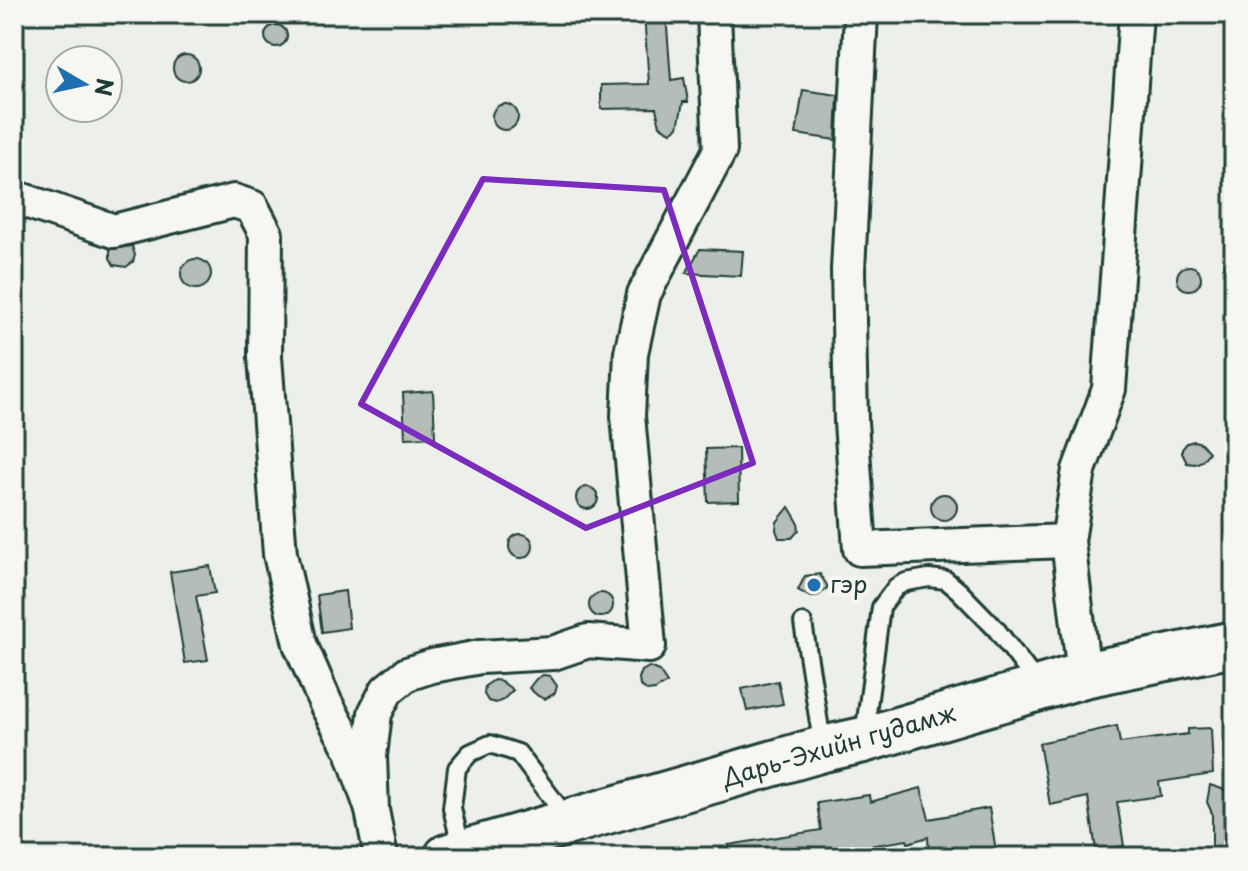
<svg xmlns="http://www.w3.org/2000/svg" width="1248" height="871" font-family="'Playpen Sans',sans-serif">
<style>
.building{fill:#b4bdb8;stroke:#1f3d34;stroke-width:2}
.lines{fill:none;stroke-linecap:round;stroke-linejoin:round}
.lane-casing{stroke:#1f3d34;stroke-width:22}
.street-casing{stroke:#1f3d34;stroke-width:38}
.secondary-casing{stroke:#1f3d34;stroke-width:50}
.lane{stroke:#f6f6f2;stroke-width:16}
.street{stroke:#f6f6f2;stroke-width:32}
.secondary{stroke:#f6f6f2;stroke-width:44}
.marked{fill:none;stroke:#7b2cbf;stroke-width:6;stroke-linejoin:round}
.poi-dot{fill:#1f6fb2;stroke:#f6f6f2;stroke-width:3}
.labels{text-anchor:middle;stroke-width:8;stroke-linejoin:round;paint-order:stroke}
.poi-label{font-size:24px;fill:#1f3d34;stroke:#f6f6f2;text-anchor:start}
.street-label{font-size:24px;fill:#1f3d34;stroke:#f6f6f2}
</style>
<rect width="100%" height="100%" fill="#edefea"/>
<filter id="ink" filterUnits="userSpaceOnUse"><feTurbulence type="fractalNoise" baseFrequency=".0125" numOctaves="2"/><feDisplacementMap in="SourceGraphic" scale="16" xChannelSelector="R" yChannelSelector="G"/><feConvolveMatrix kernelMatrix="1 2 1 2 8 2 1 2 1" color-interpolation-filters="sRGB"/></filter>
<g filter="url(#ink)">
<g class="building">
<path d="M644,14H666L671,80L684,78L688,102H683L678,127L671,132L660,126L656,108L601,109V85L649,84Z"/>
<circle cx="276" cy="36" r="11"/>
<circle cx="186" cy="68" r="13"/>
<path d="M803,90L838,95L836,140L796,134Z"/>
<circle cx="505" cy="117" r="13"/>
<path d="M132,246L135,255L133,262L126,267L114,265L110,258V249Z"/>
<path d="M700,249L743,251L741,276L686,273Z"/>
<circle cx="196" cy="274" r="15"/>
<circle cx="1189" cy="278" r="12"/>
<path d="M433,391L435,437L405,438L403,393Z"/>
<path d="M1194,441L1201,443L1209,452L1202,461L1195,464L1187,463L1182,453V449L1187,443Z"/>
<path d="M738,448L739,501L708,502L706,449Z"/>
<circle cx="587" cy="498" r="11"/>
<circle cx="944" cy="507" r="13"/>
<path d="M789,507L798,522L799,530L792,538H779L776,530L777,522Z"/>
<circle cx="521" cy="546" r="12"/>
<path d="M210,566L215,593L196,596L208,660L185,663L170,572Z"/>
<path d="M820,574L828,587L819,595L810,597L798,590L805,576Z"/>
<path d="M345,591L349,628L322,632L317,595Z"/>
<circle cx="601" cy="605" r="12"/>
<path d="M649,667L659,671L667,683L655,690L647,691L644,688L640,686L639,678L642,671Z"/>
<path d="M543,675L550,676L557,686L555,693L545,699L538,696L529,688L536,679Z"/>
<path d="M494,680L501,681L513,690L503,700L496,703L488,701L484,694L485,686Z"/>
<path d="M778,681L783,704L747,711L742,689Z"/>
<path d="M1117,726L1120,743L1188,734V729L1211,728L1213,774L1159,782L1161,796L1117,802L1124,846L1096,850L1088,797L1050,805L1039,743Z"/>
<path d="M1210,785L1225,790L1232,796L1234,857H1212V813L1207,802Z"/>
<path d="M921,788L929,819L989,808L997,857H929L928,837L908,843L907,840L798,857H729L728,845L821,830L817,803L869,795L870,802Z"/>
</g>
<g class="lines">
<g class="lane-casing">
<g id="lane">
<path d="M803,623L823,748"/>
<path d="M864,736L881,607L896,587L906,582L929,578L946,580L959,591L996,629L1040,687"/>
<path d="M462,851L452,808L457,768L470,753L490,744L518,753L569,821"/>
</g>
</g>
<g class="street-casing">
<g id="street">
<path d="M861,14L848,270L851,422L860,549L1068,541"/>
<path d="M14,197L114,231L234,201L252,207L266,234L265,357L280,554L300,644L326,704L352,751L372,810L381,857"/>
<path d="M1084,675L1068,541L1079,470L1109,389L1136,14"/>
<path d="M372,810L370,756L375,713L387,690L407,674L432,666L480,657L553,653L588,641L649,646L628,416L631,353L644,294L720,150L714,14"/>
</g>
</g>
<g class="secondary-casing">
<path id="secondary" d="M447,857L823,749L863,740L1084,675L1234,644"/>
</g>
<use href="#lane" class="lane"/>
<use href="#street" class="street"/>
<use href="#secondary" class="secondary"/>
</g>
</g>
<path class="marked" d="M483,179L664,190L753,463L586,528L361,404Z"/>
<circle class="poi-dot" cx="814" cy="585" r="8"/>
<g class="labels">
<g class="poi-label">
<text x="830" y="593">гэр</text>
</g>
<g class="street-label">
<text transform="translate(839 746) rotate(-16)" y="8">Дарь-Эхийн гудамж</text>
</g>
</g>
<rect width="1248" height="871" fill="none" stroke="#f6f6f2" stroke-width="48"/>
<rect x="24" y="24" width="1200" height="823" fill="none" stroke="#1f3d34" stroke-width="3" filter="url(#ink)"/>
<g transform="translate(84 84) rotate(99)"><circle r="38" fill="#f6f6f2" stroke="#a0aca6" stroke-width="2"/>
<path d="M0-6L14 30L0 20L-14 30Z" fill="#1f6fb2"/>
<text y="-12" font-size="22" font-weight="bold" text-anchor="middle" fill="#1f3d34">N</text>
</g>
</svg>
